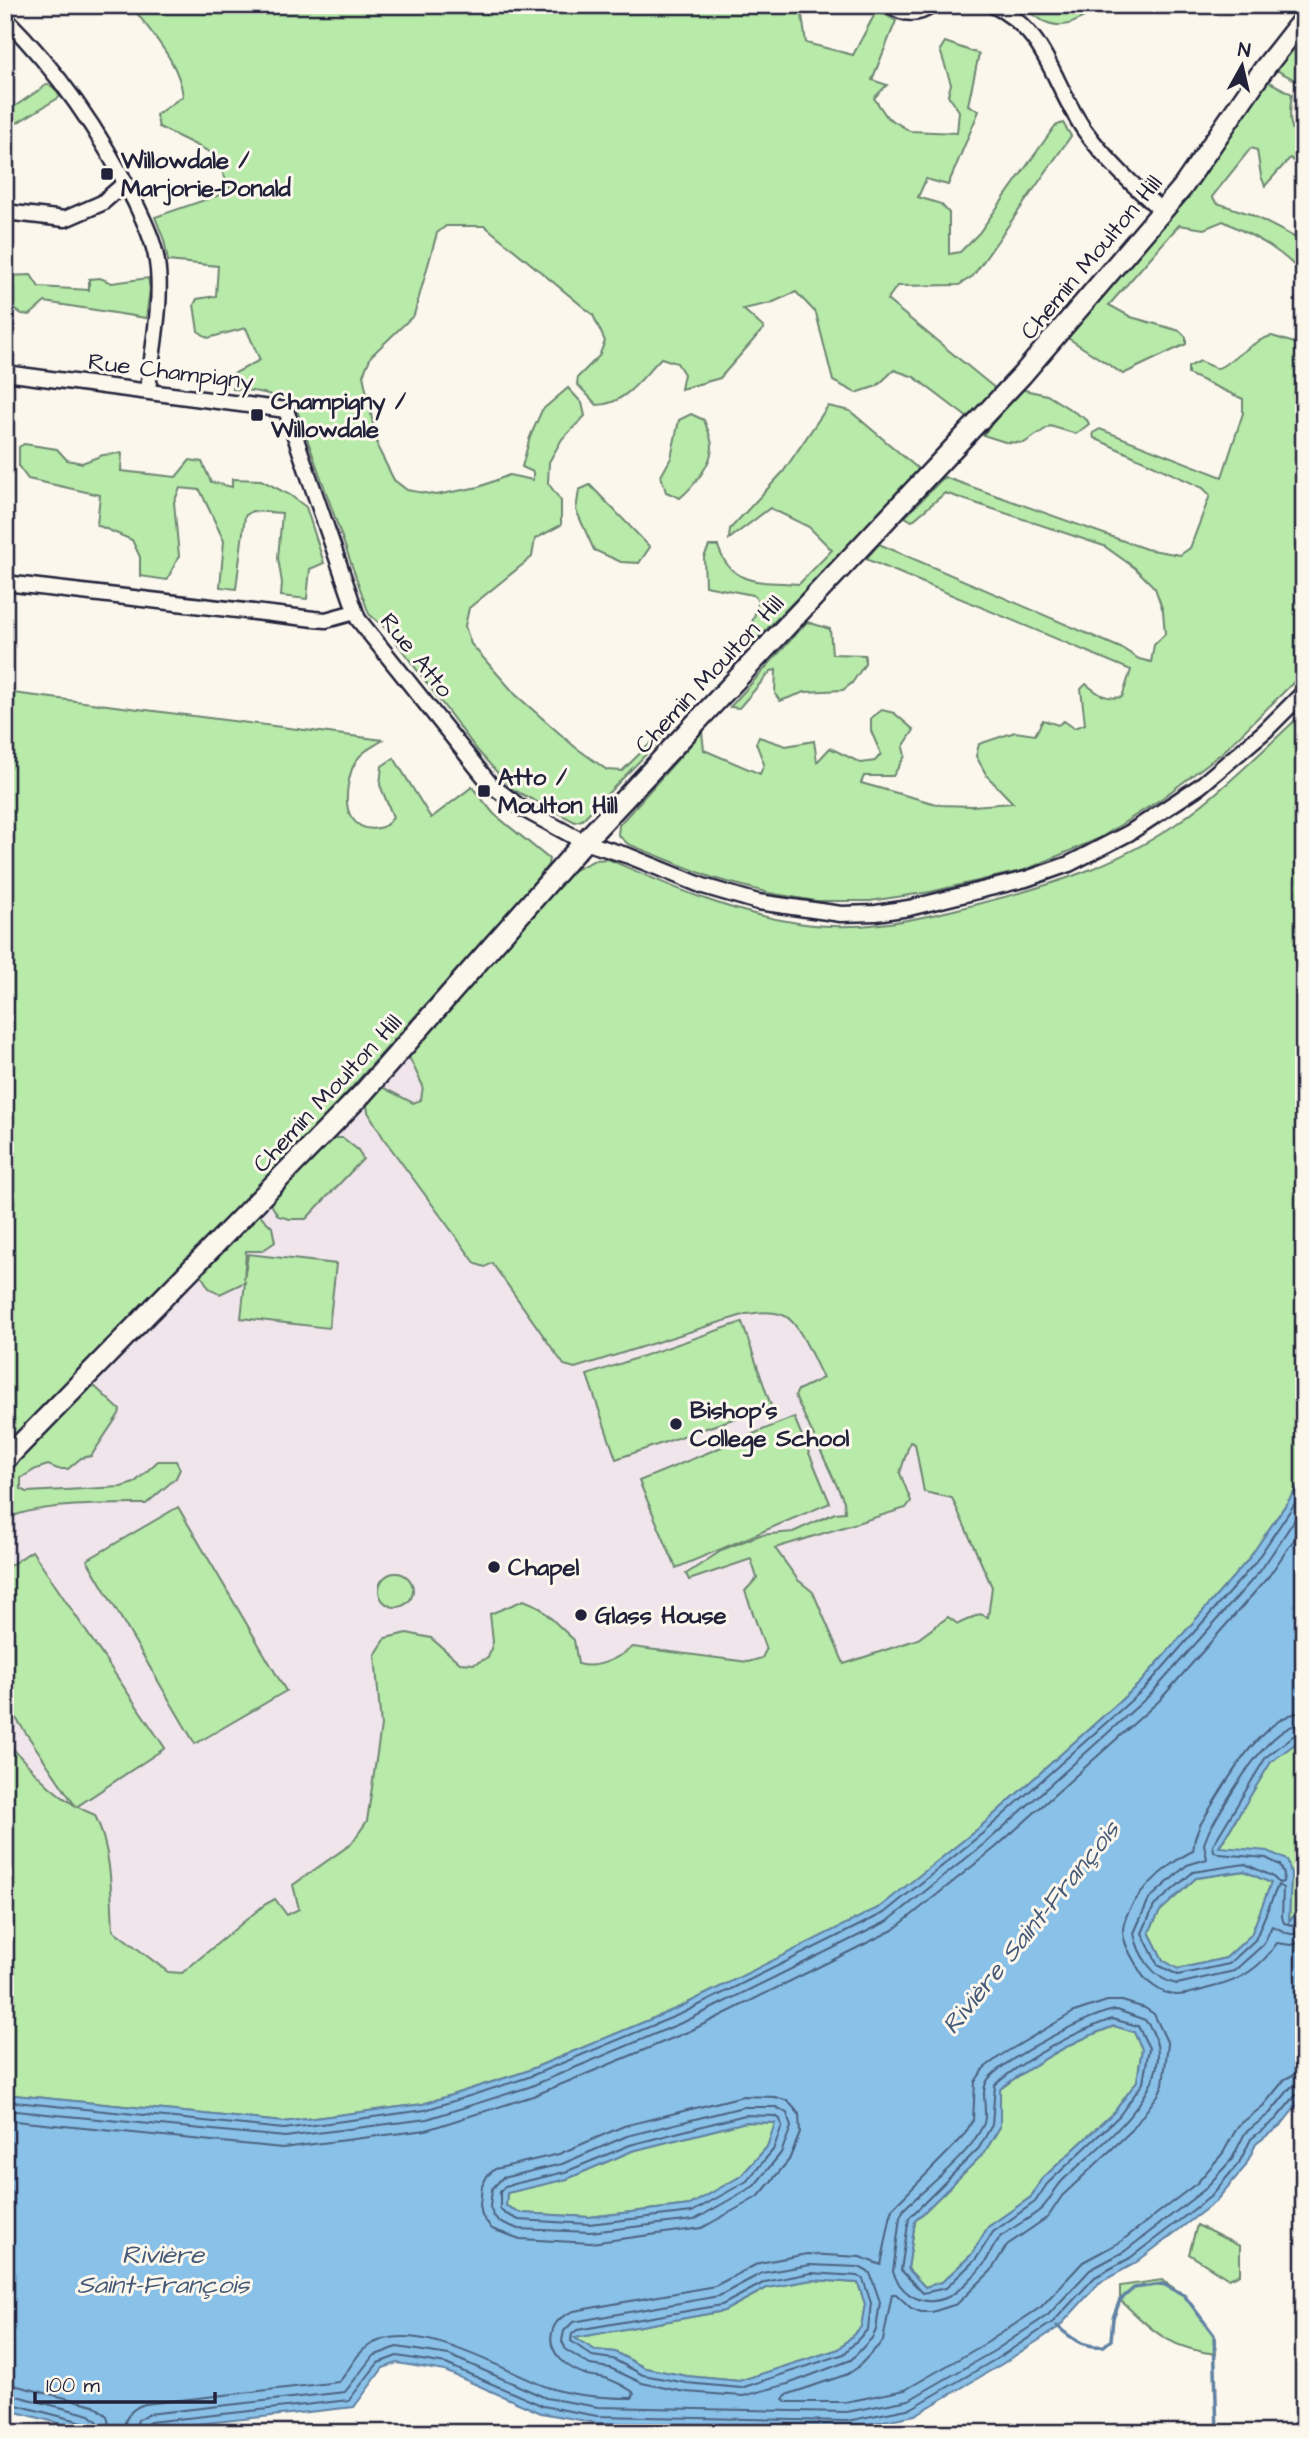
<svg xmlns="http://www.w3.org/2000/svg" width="1309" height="2438" font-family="'Architects Daughter',sans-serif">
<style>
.built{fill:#f0e5eb}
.green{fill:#b8eaa9;stroke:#6d8672;stroke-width:2;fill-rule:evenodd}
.water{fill:#8ac1e8;stroke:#6081a3;stroke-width:2;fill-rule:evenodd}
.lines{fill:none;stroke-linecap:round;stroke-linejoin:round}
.shore{stroke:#4c6280;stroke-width:2}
.stream{stroke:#6081a3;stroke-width:3.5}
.street-casing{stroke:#22223b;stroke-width:19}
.secondary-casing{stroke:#22223b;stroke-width:24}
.street{stroke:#fbf7ec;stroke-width:14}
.secondary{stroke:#fbf7ec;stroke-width:19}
.poi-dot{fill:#22223b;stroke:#fbf7ec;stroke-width:2.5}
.labels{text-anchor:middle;stroke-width:6;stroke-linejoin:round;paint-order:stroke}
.poi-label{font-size:24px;font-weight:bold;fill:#22223b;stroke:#fbf7ec;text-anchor:start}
.street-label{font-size:24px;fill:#22223b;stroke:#fbf7ec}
.water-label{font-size:26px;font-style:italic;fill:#465a78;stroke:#fbf7ec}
</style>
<rect width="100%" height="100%" fill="#fbf7ec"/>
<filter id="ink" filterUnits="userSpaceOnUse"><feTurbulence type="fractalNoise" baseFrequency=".0143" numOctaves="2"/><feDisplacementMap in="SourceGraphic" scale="14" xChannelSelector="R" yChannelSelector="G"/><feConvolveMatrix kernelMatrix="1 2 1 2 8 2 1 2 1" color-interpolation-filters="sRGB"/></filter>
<g filter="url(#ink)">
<path class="built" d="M1304,712V1478L5,2094V1467L331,1138L572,871L595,860L608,859L693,897L737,911L800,924L868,926L922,919L1025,892L1078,875L1123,855L1177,824L1236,775Z"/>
<g class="green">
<path d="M131,5H808L801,8L806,43L853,55L877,10L896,21L872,80L887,85L874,98L887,117L910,131L957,133L959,111L948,95L951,84L940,50L945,42L979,54L968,105L979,111L948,185L926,179L918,197L941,204L949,213V254L960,252L979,233L1055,126L1063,123L1071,136L973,276L959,285L897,286L887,300L996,389L968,418L914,377L894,370L877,386L856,393L833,381L816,313L796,292L771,303L743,309L764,328L720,378L681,389L684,374L677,363L661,358C642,377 625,405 597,405L577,384L578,377L599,356L605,341L593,315L485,226H446L437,233L414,315L371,356L363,375L378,448L394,480L407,490L436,495L479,487L509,475L533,480V472L522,467L530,437L542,410L568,388L582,403L585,416L562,439L549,462L548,483L561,501V525L535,539L532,557L469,608L465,626L471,644L516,695L575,747L607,770L622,771L663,731L660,740L582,820L575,822L512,789L477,750L387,630L369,614L298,413C281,393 258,391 233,389V374L260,360L246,328L208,338L198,331L194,305L197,299L216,296L218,266L168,261L164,240L155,217L231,191L214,154L159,127L156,115L183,96C179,61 151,33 131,5Z"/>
<path d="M1021,5H1097C1093,13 1088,15 1080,19C1057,33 1039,21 1021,5Z"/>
<path d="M1304,32V80H1295L1274,69Z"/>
<path d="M1266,80L1292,94C1289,115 1287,130 1304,146V170L1290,158L1265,186L1261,176L1257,150L1251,148L1212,197L1217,203L1250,214L1304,242V276C1280,248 1255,237 1223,221L1204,229L1179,225L1109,305L1131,317L1180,331L1186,337V344L1123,374L1068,338V334L1174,210L1211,162Z"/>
<path d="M48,84L54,88L60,97L5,130V113Z"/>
<path d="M31,275L39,287L89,290V279L100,278L112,283L148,278L150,289L146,318L45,302L30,315L22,314L5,303V276Z"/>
<path d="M1272,336L1304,346V672L1222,753L1161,799L1100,838L1025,870L930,892L870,901H816L769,893L713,878L628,844L618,835L619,825L702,732L704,750L760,774L764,764L756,743L759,737L786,746L814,741L817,762L830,748L861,763L875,761L881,754L871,731V718L882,710L894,713L914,730L903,747L905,756L893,776H864L861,783L940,805L972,806L1013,803L987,776L976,756L979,744L1015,732L1035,735L1043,720L1058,725L1064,721L1074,728L1085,724L1081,689L1086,684C1098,694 1106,700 1122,697L1131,670L866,559L879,544L1123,649L1139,659L1151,662L1154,645L1165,634L1163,611L1155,588L1135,568L1104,546L945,493L912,521L905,517L944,477L1146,549L1180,555L1190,548L1210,495L1203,488L1094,438L1093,433L1100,429L1222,477L1243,413V399L1188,374V367L1200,361C1205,363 1212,368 1217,368C1224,369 1255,338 1272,336Z"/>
<path d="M1020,389L1047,395L1087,420L1089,424L1076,434L1050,426L1024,443L1005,442L983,435Z"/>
<path d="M828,406L850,411L922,472L752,644L746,641L759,601L753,595L705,586L704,557L709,546H718C731,588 764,581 799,584L832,550L809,527L770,508L729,539L730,529L783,472Z"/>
<path d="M691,414L704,420C707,428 712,438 712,447C712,464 693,487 680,498L666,492L661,476L671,458L679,420Z"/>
<path d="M24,444L57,449L67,460L82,463L103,455L122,453L121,471L176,477L190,460L202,462L211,482L232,487V479L261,480L290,495L306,507L324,563L310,569L307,599L281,596L282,583L278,558L282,513L252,511L245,516L236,589L220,587L224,541L200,490L180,488L174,502L179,556L167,580L140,576V557L132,540L97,525L100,495L28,479L19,467V447Z"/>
<path d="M590,485L650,547L639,563L621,562L594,550L576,510L579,490Z"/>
<path d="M807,622L830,629L832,654L865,655V664L852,683L843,690L805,692L780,701L775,694L776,670L771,671L739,708L730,707Z"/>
<path d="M5,692L383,740C376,745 365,750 360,756C348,768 342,805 352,818C362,833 385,832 393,817L380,785L382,766L394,758L431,818L472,787L494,814L549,859L548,865L526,892L337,1104L219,1231L5,1447Z"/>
<path d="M1304,712V1478L1248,1560L1140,1683L979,1828L880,1907L680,2007L524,2072L423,2104L283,2122L5,2094V1950L14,1941L12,1934L8,1928L9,1902L5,1901V1740C32,1769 57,1801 95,1815C112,1852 111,1890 113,1930L168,1972L182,1973L264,1905L275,1899L287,1915L299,1909L293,1885L351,1844L367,1821L381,1726L375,1655L386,1638L407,1633L431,1638L460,1663L474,1664L488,1658L493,1642L490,1614L524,1600L538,1606L574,1640L578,1664C597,1670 618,1658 633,1647L748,1662L762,1658L766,1650L745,1591L757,1578L751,1559L689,1580L686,1574L724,1549L760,1535L793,1532L835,1513L845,1512L844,1501L795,1396L798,1390L823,1378C815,1363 799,1322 785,1316C773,1310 758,1313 746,1314L575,1368L564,1365L492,1263L485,1267L476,1264L384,1139L368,1112L366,1100L378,1085L413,1103L421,1100L423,1086L407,1053L572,871L595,860L608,859C670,886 730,913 798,923C861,933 921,919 981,903C1050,886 1117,865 1176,824C1222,792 1263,750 1304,712ZM910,1442L915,1444L924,1492L952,1498L992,1587L988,1617L980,1614L958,1624L948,1617L918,1639L844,1664L813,1592L798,1580L775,1548L906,1508L911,1501L900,1473Z"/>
<path d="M331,1138H343L358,1150L363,1159L306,1219H290L278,1216L269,1201Z"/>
<path d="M258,1213L272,1227L275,1242L262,1251H246L244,1280L248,1254L336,1264L329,1328L241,1318L245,1282L220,1294L209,1288L199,1272Z"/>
<path d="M742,1322L771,1406L616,1459L587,1375Z"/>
<path d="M90,1382L120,1410L119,1414L91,1456L81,1458L68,1469H58L48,1465L36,1469L21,1478V1489L27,1492L121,1487L134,1483L158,1461H176L180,1469L176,1478L146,1504C115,1504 27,1503 5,1521V1470Z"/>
<path d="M794,1417L830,1503L676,1568L639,1481Z"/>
<path d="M178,1507L286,1691L195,1744L87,1560Z"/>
<path d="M32,1551L165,1748L76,1807L5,1702V1569Z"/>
<circle cx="396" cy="1590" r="17"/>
<path d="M1304,1737V1905L1289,1922L1291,1874L1219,1848L1271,1761Z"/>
<path d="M1245,1871L1271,1883L1251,1935L1226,1958L1177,1969L1163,1960L1149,1932L1160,1911L1196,1878Z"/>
<path d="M1115,2026L1134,2032L1142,2049L1137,2081L1114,2112L1041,2180L1031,2197L988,2227L971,2255L942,2282L925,2287L908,2269L915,2221L984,2153L1000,2127V2089C1035,2063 1074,2040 1115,2026Z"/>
<path d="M746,2122L776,2123L767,2147L741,2176L690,2205L589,2217L521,2213L506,2206L507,2193L567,2179L632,2151Z"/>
<path d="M1197,2225L1240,2246V2274L1229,2279L1189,2254Z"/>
<path d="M812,2280L858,2283L865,2304L861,2328L839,2349L739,2381L687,2376L645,2368L615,2352L595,2350L574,2338L724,2311L767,2288Z"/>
<path d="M1162,2280L1184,2295L1214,2335L1216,2354C1168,2348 1153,2331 1120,2300V2286Z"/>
</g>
<path class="water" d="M1304,1478V1737L1271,1762L1219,1847L1268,1851L1287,1860L1291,1873L1289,1921L1304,1905V2096L1282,2124L1256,2144L1245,2167L1215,2202L1134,2264L1099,2283L1059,2327L1002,2364L915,2415L848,2428L597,2423L541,2413L445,2371L397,2363L383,2368L354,2407L151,2429L96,2433L5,2409V2094L283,2122L423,2104L524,2072L680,2007L880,1907L979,1828L1140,1683L1248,1560ZM1244,1871L1271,1883L1251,1935L1226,1958L1178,1969L1163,1960L1149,1932L1160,1911L1196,1878ZM1114,2026L1134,2032L1142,2049L1137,2081L1114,2112L1041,2180L1031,2197L988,2227L971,2255L942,2282L925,2287L908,2269L915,2221L984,2153L1000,2127V2089C1035,2063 1074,2040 1114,2026ZM746,2122L775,2123L767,2147L741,2176L690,2205L589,2217L521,2213L506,2206L507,2193L567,2179L632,2151ZM812,2280L858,2283L865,2304L861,2327L839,2349L739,2381L687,2376L645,2368L615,2352L595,2350L575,2338L724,2311L767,2288Z"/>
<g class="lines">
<g class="shore">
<path d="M1304,1712C1260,1714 1221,1792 1200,1825L1195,1838L1193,1851C1168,1862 1122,1903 1123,1933C1124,1945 1132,1957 1138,1968C1144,1981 1161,1994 1176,1995C1188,1995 1201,1990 1213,1987C1240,1981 1261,1968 1277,1943L1291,1945L1304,1942"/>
<path d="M1304,1723C1267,1725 1226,1802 1209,1831L1204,1844L1207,1859L1187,1865L1149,1899L1134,1933C1138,1955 1154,1980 1177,1984L1234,1971L1263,1945L1272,1926C1284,1930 1290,1940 1304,1929"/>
<path d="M1304,1732L1297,1733L1266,1757L1213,1845L1214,1851L1219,1854L1266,1858L1280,1865L1284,1874L1283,1882L1279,1883L1272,1876L1245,1864L1193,1872L1154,1906L1142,1933L1158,1965L1178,1975L1229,1964L1255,1940L1278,1885L1283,1888L1282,1917L1284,1923L1293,1925L1304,1916"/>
<path d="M1117,2010L1145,2020C1192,2078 1100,2145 1063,2180C1054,2189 1050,2201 1041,2209C1029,2220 1013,2226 1001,2237C993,2244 990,2256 984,2264C976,2274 960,2291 948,2297C924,2308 902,2296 893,2272L900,2217L904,2209C924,2190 958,2163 973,2142C976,2137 982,2129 984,2123C988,2110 980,2093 987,2081C998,2062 1096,2010 1117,2010Z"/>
<path d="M1112,2019L1138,2026L1149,2048L1143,2083L1119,2116L1047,2184L1035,2202L993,2232L976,2259L946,2288L923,2293L901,2270L909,2218L979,2148L992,2125L995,2085C1024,2059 1075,2032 1112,2019Z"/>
<path d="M743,2096L775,2097L788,2101L799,2114L800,2133L789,2160L759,2196L702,2228L591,2243L520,2239L492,2229L482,2216L480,2205L482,2186L487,2176L495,2169L559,2154L624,2126Z"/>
<path d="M5,2101L284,2129L425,2110L526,2078L683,2013L884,1913L983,1833L1145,1688L1254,1564L1304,1490"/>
<path d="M743,2107H776L787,2113L791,2127L781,2153L754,2186L694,2220L590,2232L518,2229L499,2221L493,2215L490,2207L492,2189L502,2178L562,2164L627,2136Z"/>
<path d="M5,2110L285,2137L427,2119L529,2087L686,2021L888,1921L989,1840L1151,1694L1261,1570L1304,1506"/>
<path d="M745,2115L774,2116L780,2119L782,2126L773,2150L747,2181L692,2212L589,2224L519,2220L504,2213L500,2209V2192L505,2186L565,2172L630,2145Z"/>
<path d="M5,2120L282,2148L426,2130L533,2096L690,2031L893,1930L995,1848L1159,1701L1269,1576L1304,1525"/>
<path d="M810,2265L859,2267L870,2273L880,2302L876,2330L872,2338L851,2360L788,2384L743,2396L685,2392L642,2383L610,2368L590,2365L566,2350L562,2341L564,2331L573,2322L719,2296L762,2273Z"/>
<path d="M811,2273L858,2276L863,2279L871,2303L868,2329L844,2354L741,2388L686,2383L643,2375L613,2359L592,2356L571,2341L572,2334L577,2330L722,2305L765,2282Z"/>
<path d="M5,2383L94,2405L107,2416L111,2433"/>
<path d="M5,2393L90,2415L98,2422L101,2433"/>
<path d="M5,2402L86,2423L91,2426L92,2433"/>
<path d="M123,2433C124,2418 131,2408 145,2404L339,2382C349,2371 356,2353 370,2345C418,2317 501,2370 547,2387C573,2396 605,2398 632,2398L634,2394L632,2391C625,2387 617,2382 608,2379C602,2376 594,2377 587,2375C569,2369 547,2354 552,2333C554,2321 563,2315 574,2311L715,2286L759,2263L807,2254L860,2257L881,2265L892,2209L963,2137L973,2120L975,2082L984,2068L1003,2054L1074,2012L1107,2001H1122L1145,2008L1154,2014L1168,2044L1163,2084L1158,2095L1132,2130L1062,2196L1048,2217L1007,2245L991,2271L957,2304L932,2312H921L911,2308L896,2294H892L883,2341L857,2368L848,2374L786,2395L783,2399L787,2402H846L905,2390L988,2342L1041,2307L1083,2262L1120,2242L1197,2183L1223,2153L1238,2126L1263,2106L1285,2079L1295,2074L1304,2073"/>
<path d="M134,2433L138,2420L148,2414L345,2392L373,2356L397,2347L449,2355L546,2398L598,2407L847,2412L909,2400L994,2351L1048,2315L1090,2270L1125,2251L1204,2190L1232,2159L1245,2133L1270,2113L1291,2087L1304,2084"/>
<path d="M143,2433L144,2426L150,2422L349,2400L378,2363L397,2356L446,2364L543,2406L597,2416L847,2421L912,2408L998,2358L1053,2322L1095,2277L1130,2258L1210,2197L1239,2163L1251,2139L1276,2119L1296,2095L1304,2092"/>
</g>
<path class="stream" d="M1057,2326C1072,2339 1084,2348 1104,2346L1111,2340L1113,2318L1120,2300L1134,2288L1163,2284L1184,2295L1214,2335L1217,2433"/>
<g class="street-casing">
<g id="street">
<path d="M890,5C903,15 918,16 932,5"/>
<path d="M992,5C1048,31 1052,84 1085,131C1107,161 1135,187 1163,212"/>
<path d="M5,18C58,71 102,135 135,202C144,221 154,241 157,262C163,300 152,352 148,390"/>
<path d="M5,212L65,219L102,203L125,183"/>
<path d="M5,373L286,410L358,619L491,785L523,809L584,842L629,856L703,886L758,902L841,914L876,913L909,908L1026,879L1069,864L1129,833L1200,786L1265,731L1304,692"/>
<path d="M5,583L314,619L326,620L355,612"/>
</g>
</g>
<g class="secondary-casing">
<path id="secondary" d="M5,1460L362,1094L584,842L1022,375L1182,188L1263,70L1304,18"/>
</g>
<use href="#street" class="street"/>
<use href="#secondary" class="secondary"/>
</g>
</g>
<g class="poi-dot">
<rect x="100" y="167" width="14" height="14" rx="3.5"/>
<rect x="250" y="408" width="14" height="14" rx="3.5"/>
<rect x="477" y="784" width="14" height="14" rx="3.5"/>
<circle cx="676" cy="1424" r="7"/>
<circle cx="494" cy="1567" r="7"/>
<circle cx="581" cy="1615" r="7"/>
</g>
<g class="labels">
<g class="poi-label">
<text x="121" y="168">Willowdale /<tspan x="121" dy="28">Marjorie-Donald</tspan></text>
<text x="271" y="409">Champigny /<tspan x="271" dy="28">Willowdale</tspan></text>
<text x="498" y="785">Atto /<tspan x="498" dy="28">Moulton Hill</tspan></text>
<text x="690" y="1418">Bishop's<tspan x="690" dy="28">College School</tspan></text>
<text x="508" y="1575">Chapel</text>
<text x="595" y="1623">Glass House</text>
</g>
<g class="street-label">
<text transform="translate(1091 257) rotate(-50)" y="8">Chemin Moulton Hill</text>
<text transform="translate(171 371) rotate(7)" y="8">Rue Champigny</text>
<text transform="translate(417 655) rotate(51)" y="8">Rue Atto</text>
<text transform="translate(709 674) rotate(-47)" y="8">Chemin Moulton Hill</text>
<text transform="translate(327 1093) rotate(-47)" y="8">Chemin Moulton Hill</text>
</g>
<g class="water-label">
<text transform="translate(1030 1927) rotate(-51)" y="9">Rivière Saint-François</text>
<text x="163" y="2263">Rivière<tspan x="163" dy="30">Saint-François</tspan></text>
</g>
</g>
<rect width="1309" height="2438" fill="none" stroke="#fbf7ec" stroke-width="28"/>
<rect x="14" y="14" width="1281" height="2410" fill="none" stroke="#22223b" stroke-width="2.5" filter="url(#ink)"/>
<g transform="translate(1242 66) rotate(8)" stroke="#fbf7ec" stroke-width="5" paint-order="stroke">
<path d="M0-5L12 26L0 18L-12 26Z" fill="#22223b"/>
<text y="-10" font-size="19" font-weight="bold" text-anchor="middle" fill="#22223b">N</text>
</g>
<path d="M35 2392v10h180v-10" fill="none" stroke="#22223b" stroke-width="3.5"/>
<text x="46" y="2392" font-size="21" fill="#22223b" stroke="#fbf7ec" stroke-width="5" paint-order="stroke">100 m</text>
</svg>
